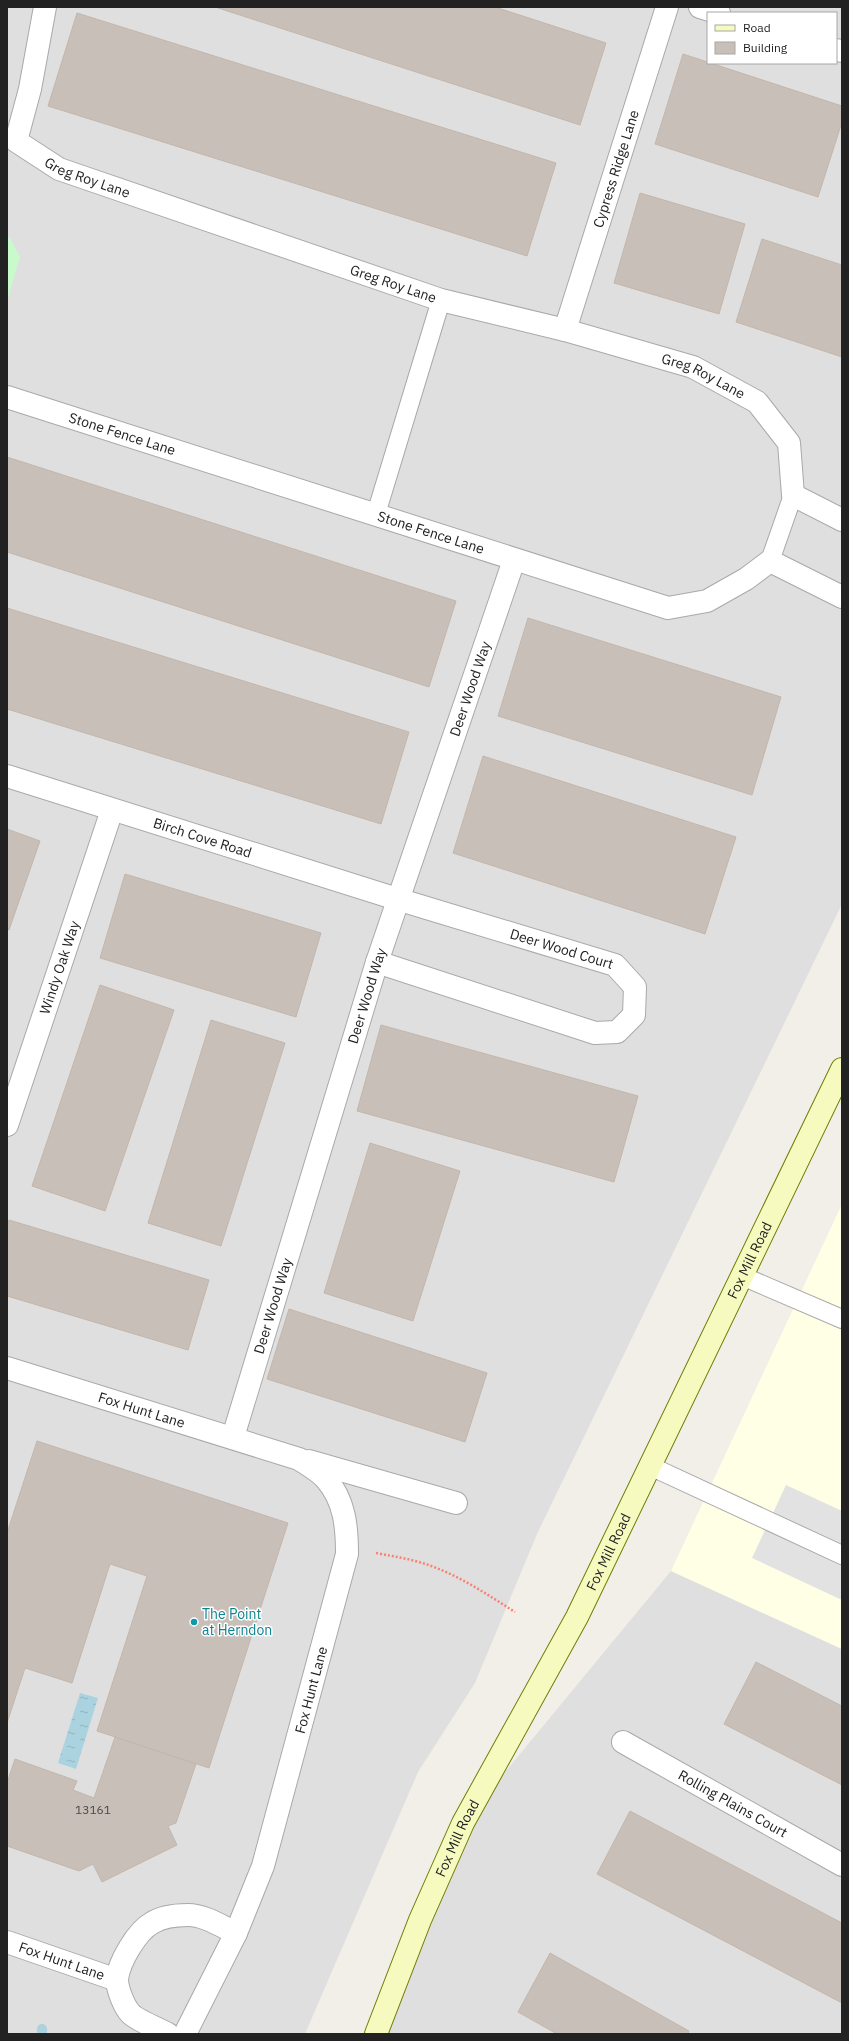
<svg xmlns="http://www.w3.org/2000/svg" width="849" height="2041" font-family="'IBM Plex Sans',sans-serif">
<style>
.residential{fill:#e0dfdf;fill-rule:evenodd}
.education{fill:#ffffe5}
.park{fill:#c8facc}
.parking{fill:#e2e2e2}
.water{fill:url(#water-ripples)}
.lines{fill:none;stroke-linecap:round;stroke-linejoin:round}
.stream{stroke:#aad3df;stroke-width:10}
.building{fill:#c7bfb8;stroke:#c4b6ab}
.lane-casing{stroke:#a9a9a9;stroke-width:20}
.street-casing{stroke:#a9a9a9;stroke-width:24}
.secondary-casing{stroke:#707d05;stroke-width:24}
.path{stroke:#fa8072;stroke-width:2.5;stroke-dasharray:2 2;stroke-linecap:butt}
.lane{stroke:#fff;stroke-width:18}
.street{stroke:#fff;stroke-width:22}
.secondary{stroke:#f7fabf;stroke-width:22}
.culture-dot{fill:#0f9aa8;stroke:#fff;stroke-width:1.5}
.labels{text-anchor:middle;stroke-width:3;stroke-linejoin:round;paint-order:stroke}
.number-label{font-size:12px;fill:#4b4948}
.street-label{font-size:14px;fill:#222;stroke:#fff}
.culture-label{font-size:14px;fill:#0d838f;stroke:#fff;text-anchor:start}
</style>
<defs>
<pattern id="water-ripples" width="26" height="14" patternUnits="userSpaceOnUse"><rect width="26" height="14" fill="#aad3df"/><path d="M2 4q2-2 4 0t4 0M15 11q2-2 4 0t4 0" fill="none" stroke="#92b5bf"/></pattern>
</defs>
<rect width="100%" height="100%" fill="#f2efe9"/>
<g class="residential">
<path d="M7,7H842V904L537,1534L475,1683L418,1772L305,2034H7ZM708,13H836V63H708Z"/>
<path d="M671,1571L842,1649V2034H376L463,1823Z"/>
</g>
<path class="education" d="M842,1204V1649L671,1571Z"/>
<path class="park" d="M7,237L10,238L20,257L7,301Z"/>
<path class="parking" d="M786,1485L842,1511V1600L752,1558Z"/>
<path class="water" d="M80,1693L98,1698L76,1769L58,1763Z"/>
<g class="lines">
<path class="stream" d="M42,2034V2029"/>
</g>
<g class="building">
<path d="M215,7H495L606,43L580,125Z"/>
<path d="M77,13L556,163L527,256L48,106Z"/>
<path d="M683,54L842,106V122L818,197L655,144Z"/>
<path d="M640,193L745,224L719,314L614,283Z"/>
<path d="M762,239L842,265V357L736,322Z"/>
<path d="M7,457L456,601L429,687L7,552Z"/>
<path d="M7,608L409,732L381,824L7,709Z"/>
<path d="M528,618L781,697L752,795L498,716Z"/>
<path d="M483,756L736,837L705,934L453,853Z"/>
<path d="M7,829L40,841L9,930L7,929Z"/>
<path d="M125,874L321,933L296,1017L100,958Z"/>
<path d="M100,985L174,1010L105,1211L32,1186Z"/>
<path d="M211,1020L285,1043L221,1246L148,1223Z"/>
<path d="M381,1025L638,1096L614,1182L357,1111Z"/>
<path d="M370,1143L460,1171L413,1321L324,1293Z"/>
<path d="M9,1220L209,1280L188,1350L7,1296V1227Z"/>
<path d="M289,1309L487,1373L465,1442L267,1379Z"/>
<path d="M37,1441L288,1523L209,1768L97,1731L147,1576L110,1564L72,1683L25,1668L7,1723V1533Z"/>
<path d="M756,1662L842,1706V1785L724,1724Z"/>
<path d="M115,1737L196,1764L176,1823L168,1826L177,1845L102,1882L93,1864L79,1871L7,1846V1783L15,1759L77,1781L73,1790L94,1798Z"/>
<path d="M630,1811L842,1923V2003L597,1874Z"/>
<path d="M550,1953L689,2031L688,2034H557L518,2012Z"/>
</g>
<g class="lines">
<g class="lane-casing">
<g id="lane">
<path d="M376,514L441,300"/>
<path d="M770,561L793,495"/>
<path d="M742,1276L842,1319"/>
<path d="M650,1466L842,1555"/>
</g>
</g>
<g class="street-casing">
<g id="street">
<path id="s1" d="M45,7L30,89L16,141L59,169L441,300L565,330L693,367L757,402L789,443L793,495L842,520"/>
<path d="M700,7L719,13"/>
<path d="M836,50L842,51"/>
<path id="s2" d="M565,330L667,7"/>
<path id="s3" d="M7,397L668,608L707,601L746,579L770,561L842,597"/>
<path id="s4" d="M7,776L397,899L615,965L635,987L634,1015L617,1032L595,1033L377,962"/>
<path id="s5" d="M7,1125L112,810"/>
<path id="s6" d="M7,1368L299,1459C308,1465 319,1471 326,1479C345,1501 347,1527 347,1554L263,1866L236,1933L185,2034"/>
<path id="s7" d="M233,1437L377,962L514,560"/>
<path d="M309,1461L456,1503"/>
<path id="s8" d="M623,1742L842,1865"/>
<path id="s9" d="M7,1942L117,1980"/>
<path d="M168,2034C159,2029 136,2020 130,2013C124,2006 117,1989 117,1979C119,1962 137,1931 152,1923C161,1917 177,1915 188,1915C204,1915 221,1926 236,1933"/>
</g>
</g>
<g class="secondary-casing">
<g id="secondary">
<path id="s10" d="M376,2034L420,1920L463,1823L577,1617L842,1069"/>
</g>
</g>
<path class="path" d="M376,1553C391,1556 405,1558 419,1562C454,1572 485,1593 515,1612"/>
<use href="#lane" class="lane"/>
<use href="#street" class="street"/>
<use href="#secondary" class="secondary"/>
</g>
<circle class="culture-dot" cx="194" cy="1622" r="4"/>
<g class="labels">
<g class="number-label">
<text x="93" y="1814">13161</text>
</g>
<g class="street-label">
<text dy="5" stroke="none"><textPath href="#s2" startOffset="169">Cypress Ridge Lane</textPath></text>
<text dy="5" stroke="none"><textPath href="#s1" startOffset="218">Greg Roy Lane</textPath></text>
<text dy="5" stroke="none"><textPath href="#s1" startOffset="542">Greg Roy Lane</textPath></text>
<text dy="5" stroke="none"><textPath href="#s1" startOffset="866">Greg Roy Lane</textPath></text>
<text dy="5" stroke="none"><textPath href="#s3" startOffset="121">Stone Fence Lane</textPath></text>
<text dy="5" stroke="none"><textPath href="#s3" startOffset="445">Stone Fence Lane</textPath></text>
<text dy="5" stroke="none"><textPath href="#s7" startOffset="785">Deer Wood Way</textPath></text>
<text dy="5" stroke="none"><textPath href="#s4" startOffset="205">Birch Cove Road</textPath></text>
<text dy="5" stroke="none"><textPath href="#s4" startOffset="581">Deer Wood Court</textPath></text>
<text dy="5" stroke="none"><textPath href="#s5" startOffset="166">Windy Oak Way</textPath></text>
<text dy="5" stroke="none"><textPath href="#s7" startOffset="461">Deer Wood Way</textPath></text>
<text dy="5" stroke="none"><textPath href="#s10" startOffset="860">Fox Mill Road</textPath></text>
<text dy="5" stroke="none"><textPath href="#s7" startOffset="137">Deer Wood Way</textPath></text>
<text dy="5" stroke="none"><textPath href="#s6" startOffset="141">Fox Hunt Lane</textPath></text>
<text dy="5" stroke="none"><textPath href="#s10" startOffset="536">Fox Mill Road</textPath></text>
<text transform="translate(311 1690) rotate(-75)" y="5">Fox Hunt Lane</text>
<text dy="5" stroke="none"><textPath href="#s8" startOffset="126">Rolling Plains Court</textPath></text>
<text dy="5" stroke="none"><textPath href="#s10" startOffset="212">Fox Mill Road</textPath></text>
<text dy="5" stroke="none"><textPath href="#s9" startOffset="58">Fox Hunt Lane</textPath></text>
</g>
<g class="culture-label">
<text x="202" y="1619">The Point<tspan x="202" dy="16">at Herndon</tspan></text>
</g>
</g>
<rect width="849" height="2041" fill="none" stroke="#222222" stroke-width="16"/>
<rect x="707" y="12" width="130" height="52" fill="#ffffff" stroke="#a7a7a7"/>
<rect x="715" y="25" width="20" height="6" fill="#f7fabf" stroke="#a7a7a7"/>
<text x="743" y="32" font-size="12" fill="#222222">Road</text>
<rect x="715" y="42" width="20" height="12" fill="#c7bfb8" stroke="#a7a7a7"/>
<text x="743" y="52" font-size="12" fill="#222222">Building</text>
</svg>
